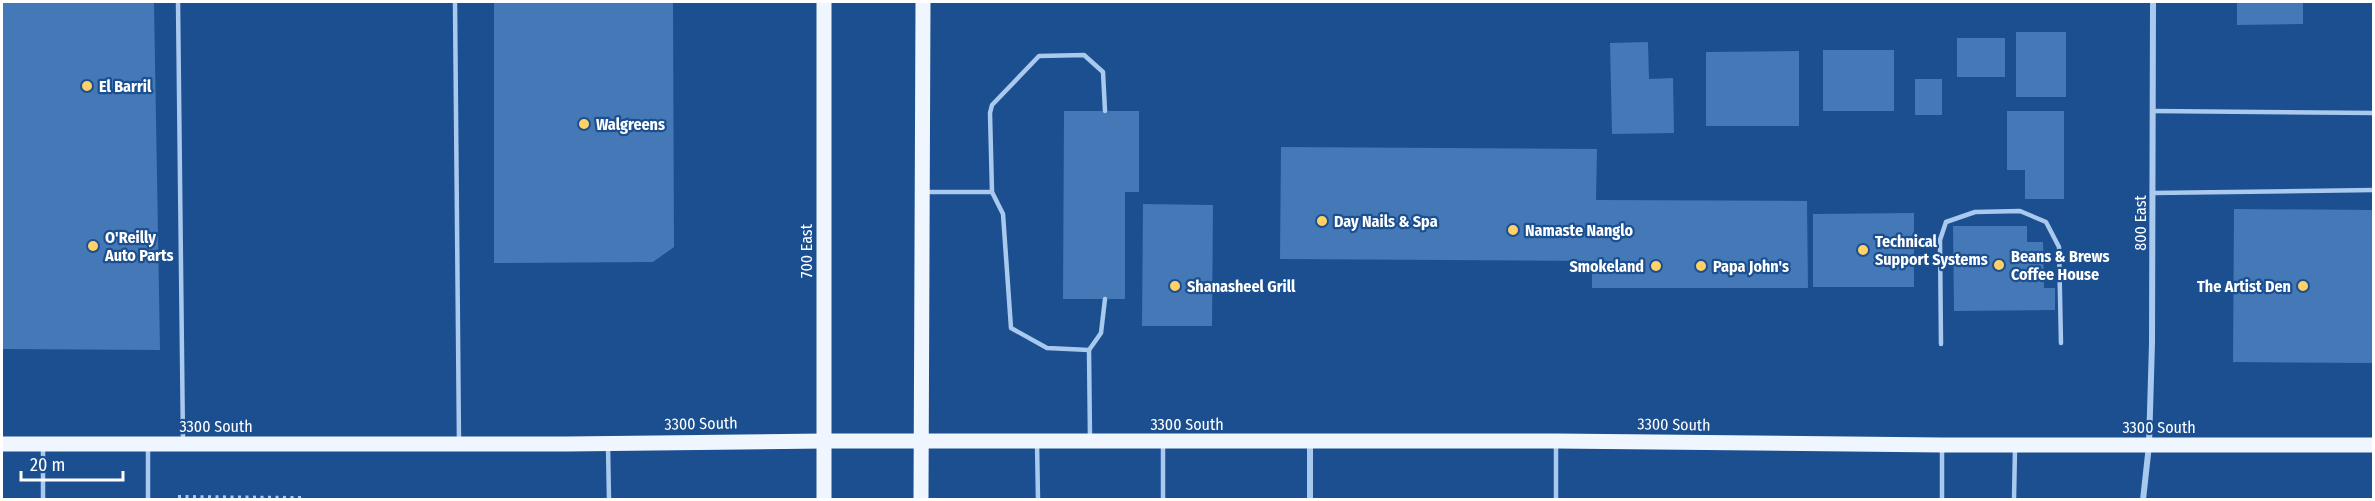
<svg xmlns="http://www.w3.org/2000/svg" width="2375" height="501" font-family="'Fira Sans Condensed',sans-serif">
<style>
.building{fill:#4478b7}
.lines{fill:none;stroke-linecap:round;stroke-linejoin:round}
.path{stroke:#a9c9ee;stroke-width:4;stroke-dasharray:3 4.5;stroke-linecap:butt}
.service{stroke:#a9c9ee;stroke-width:4.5}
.minor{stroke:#a9c9ee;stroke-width:6}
.primary{stroke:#f0f6ff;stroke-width:15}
.poi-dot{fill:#ffd166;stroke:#1b4f8f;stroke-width:2}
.labels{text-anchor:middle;stroke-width:4.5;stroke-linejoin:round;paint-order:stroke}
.poi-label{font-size:16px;font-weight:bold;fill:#fff;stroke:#1b4f8f;text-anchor:start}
.street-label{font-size:16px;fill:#fff;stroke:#1b4f8f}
</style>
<rect width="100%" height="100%" fill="#1b4f8f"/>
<g class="building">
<path d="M2,2H154L160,350L2,349Z"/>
<path d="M494,2H673L674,247L653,262L494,263Z"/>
<path d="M2237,2H2303V24L2237,25Z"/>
<rect x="2016" y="32" width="50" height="65"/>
<rect x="1957" y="38" width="48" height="39"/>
<path d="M1648,42L1649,79L1673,78L1674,133L1612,134L1610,43Z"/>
<rect x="1823" y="50" width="71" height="61"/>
<path d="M1799,51V126H1706V52Z"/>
<rect x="1915" y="79" width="27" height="36"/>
<path d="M1064,111H1139V192H1125V299H1063Z"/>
<path d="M2007,111H2064V199H2025V170H2007Z"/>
<path d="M1281,147L1597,149L1596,200L1807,201L1808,288H1592V261L1280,259Z"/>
<path d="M1143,204L1213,205L1212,326H1142Z"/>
<path d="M2234,209L2373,210L2372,363L2233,362Z"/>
<path d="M1914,213V287H1813V214Z"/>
<path d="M1953,226H2027V242H2043L2044,288H2055V310L1954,311Z"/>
</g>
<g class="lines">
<path class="path" d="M178,497L301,498"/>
<g class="service">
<path d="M178,2L183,443"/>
<path d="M455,2L459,443"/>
<path d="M2153,111L2374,113"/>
<path d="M925,192H992"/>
<path d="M2153,193L2374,190"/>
<path d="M1105,299L1101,333L1089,350L1047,348L1011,328L1003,214L992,192L990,113L992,105L1039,56L1084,55L1103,72L1105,111"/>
<path d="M1941,344L1940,240L1946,222L1975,212L2020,211L2046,222L2059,247L2061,343"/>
<path d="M1089,350L1090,439"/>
<path d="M1037,442L1038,500"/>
<path d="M43,445V500"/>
<path d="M608,445L609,500"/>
<path d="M1163,445V500"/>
<path d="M148,500V446"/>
<path d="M1556,500V444"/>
<path d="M1942,500V448"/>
<path d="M2014,500L2015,448"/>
</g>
<g class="minor">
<path d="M1310,500V442"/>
<path d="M2143,500L2149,445L2152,343L2153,2"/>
</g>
<g class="primary">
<path d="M824,2V500"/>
<path d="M2,444H567L824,441H1556L1942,445H2374"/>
<path d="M921,500L923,2"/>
</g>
</g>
<g class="poi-dot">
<circle cx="87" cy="86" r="6"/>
<circle cx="584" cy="124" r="6"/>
<circle cx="1322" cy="221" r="6"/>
<circle cx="1513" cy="230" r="6"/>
<circle cx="93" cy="246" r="6"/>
<circle cx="1863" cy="250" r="6"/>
<circle cx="1999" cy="265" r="6"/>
<circle cx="1656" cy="266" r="6"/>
<circle cx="1701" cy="266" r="6"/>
<circle cx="1175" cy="286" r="6"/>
<circle cx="2303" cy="286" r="6"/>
</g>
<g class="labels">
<g class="poi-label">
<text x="99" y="92">El Barril</text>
<text x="596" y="130">Walgreens</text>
<text x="1334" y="227">Day Nails &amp; Spa</text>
<text x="1525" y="236">Namaste Nanglo</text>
<text x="105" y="243">O'Reilly<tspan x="105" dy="18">Auto Parts</tspan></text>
<text x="1875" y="247">Technical<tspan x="1875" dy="18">Support Systems</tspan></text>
<text x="2011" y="262">Beans &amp; Brews<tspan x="2011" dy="18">Coffee House</tspan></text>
<text x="1644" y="272" text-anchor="end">Smokeland</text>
<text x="1713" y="272">Papa John's</text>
<text x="1187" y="292">Shanasheel Grill</text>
<text x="2291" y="292" text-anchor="end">The Artist Den</text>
</g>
<g class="street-label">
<text transform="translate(2140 223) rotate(-90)" y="6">800 East</text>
<text transform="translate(806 251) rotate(-90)" y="6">700 East</text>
<text transform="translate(701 423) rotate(-1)" y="6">3300 South</text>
<text x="1187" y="430">3300 South</text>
<text transform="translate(1674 424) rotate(1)" y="6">3300 South</text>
<text x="216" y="432">3300 South</text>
<text x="2159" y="433">3300 South</text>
</g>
</g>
<rect width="2375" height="501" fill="none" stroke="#ffffff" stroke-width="6"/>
<path d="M21 471v9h102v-9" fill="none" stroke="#ffffff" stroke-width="3"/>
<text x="30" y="471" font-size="18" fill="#ffffff" stroke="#1b4f8f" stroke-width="4.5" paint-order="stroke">20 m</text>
</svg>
